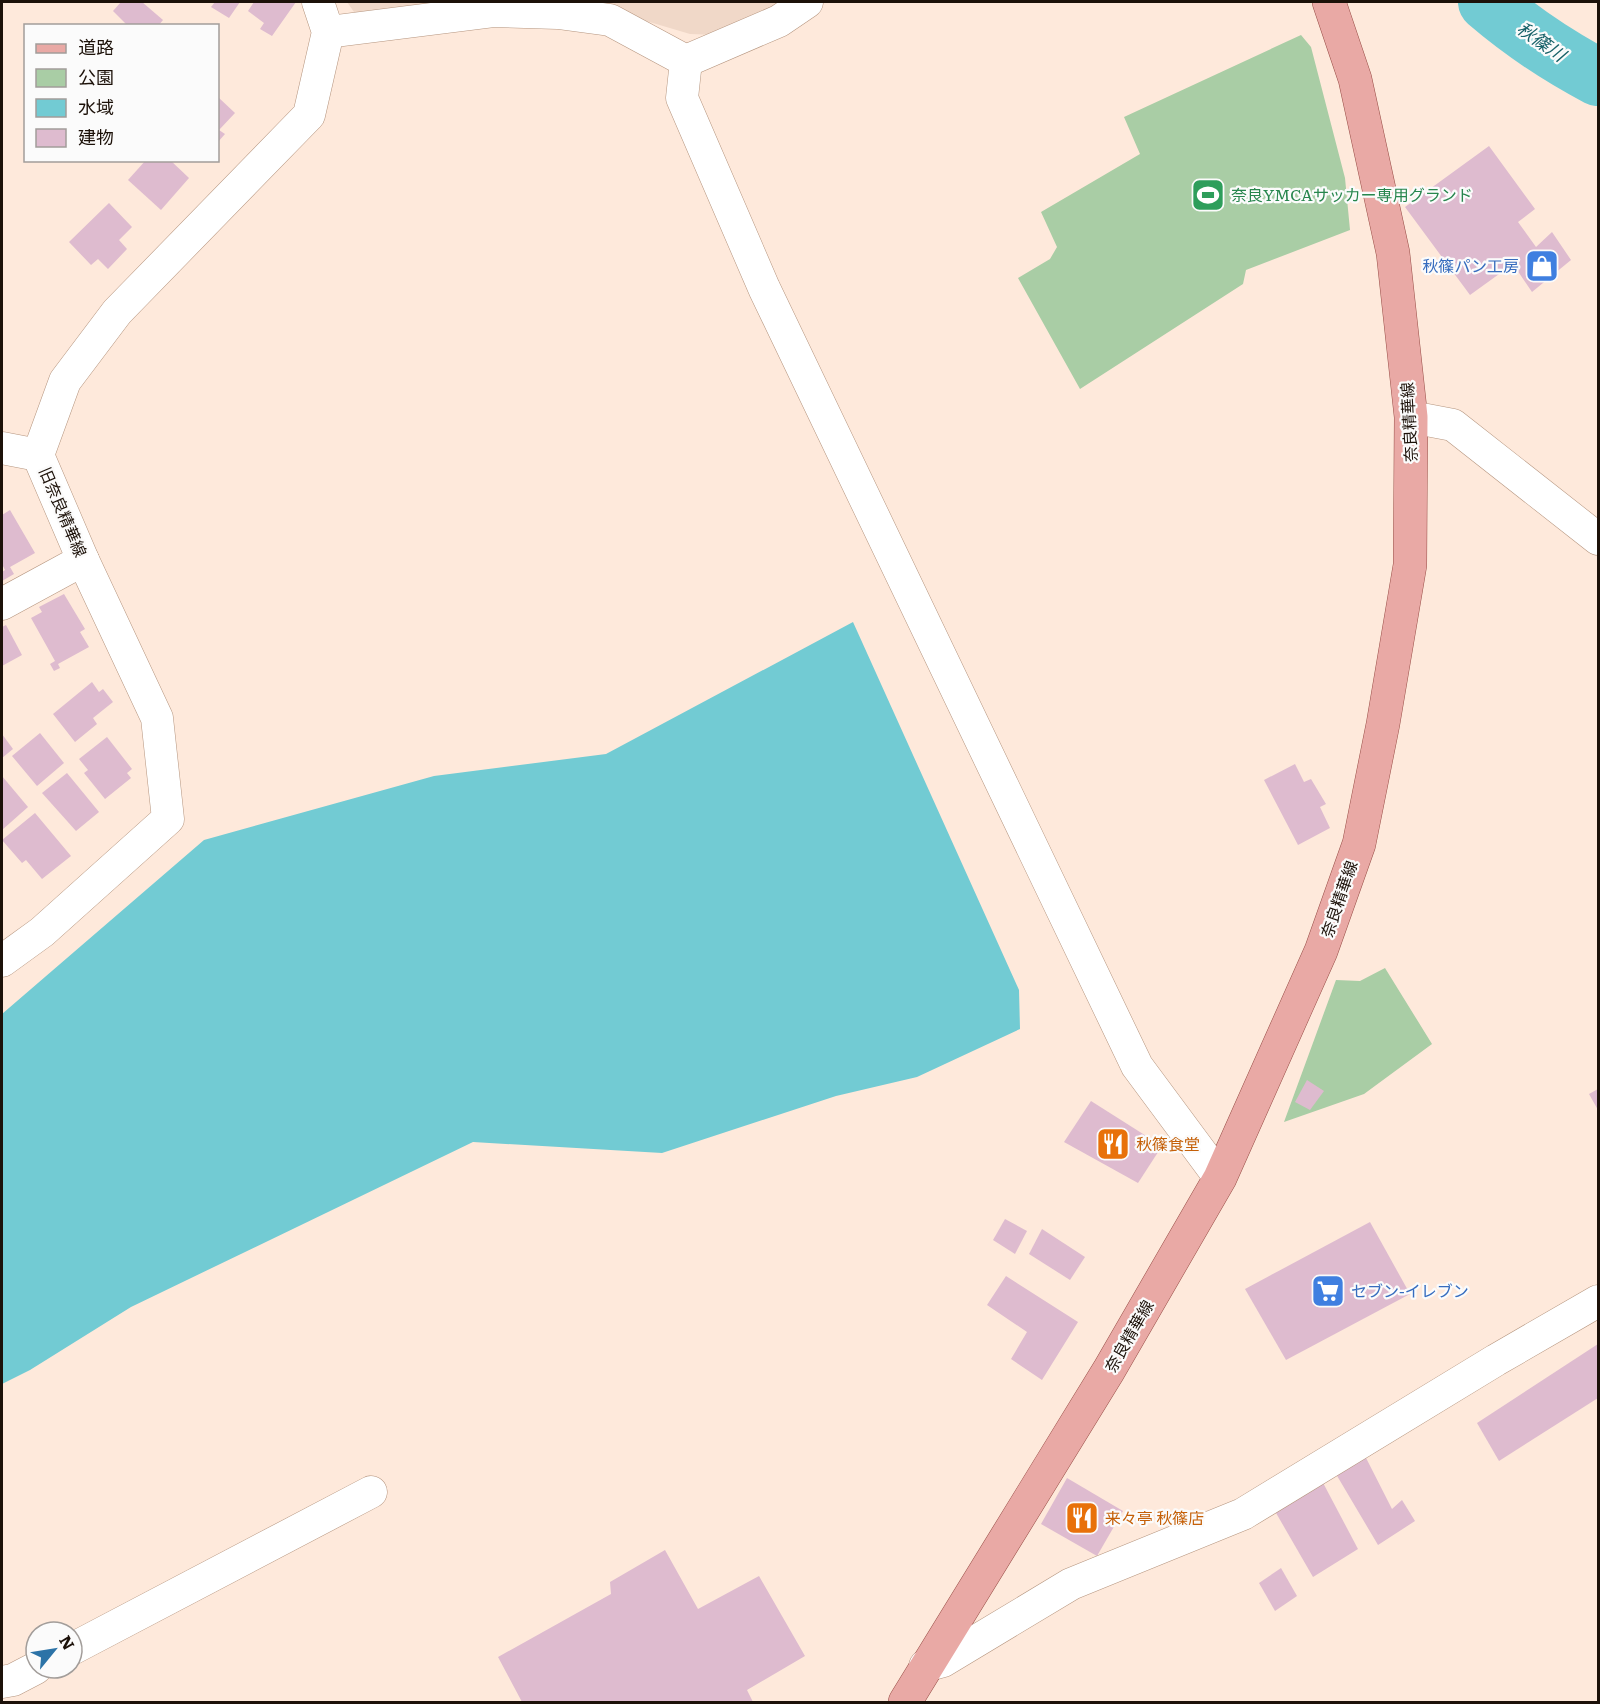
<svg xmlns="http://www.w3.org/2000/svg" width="1600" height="1704" font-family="Literata,'Noto Sans JP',serif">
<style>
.built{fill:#f0d8c8}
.green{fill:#a9cda5}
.water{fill:#72cbd3}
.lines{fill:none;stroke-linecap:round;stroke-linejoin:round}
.river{stroke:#72cbd3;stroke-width:58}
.building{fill:#debbcf}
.minor-casing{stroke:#b5957f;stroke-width:33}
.primary-casing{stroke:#984e47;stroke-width:34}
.minor{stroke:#fff;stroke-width:32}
.primary{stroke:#e9a9a5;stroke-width:33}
.labels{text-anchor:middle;stroke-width:4.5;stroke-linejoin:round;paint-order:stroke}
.leisure-label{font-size:16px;fill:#27864d;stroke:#fbfbfb;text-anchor:start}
.shop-label{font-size:16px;fill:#366cbe;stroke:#fbfbfb;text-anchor:end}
.street-label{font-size:16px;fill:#1c1109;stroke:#fbfbfb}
.food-label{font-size:16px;fill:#c56008;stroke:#fbfbfb;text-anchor:start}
.water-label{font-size:18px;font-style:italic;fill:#186269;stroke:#fbfbfb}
</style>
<rect width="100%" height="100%" fill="#fee9db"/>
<g class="built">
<path d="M347,2H464L359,19Z"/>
<path d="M582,2H791L717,35L690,34Z"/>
</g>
<g class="green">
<path d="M1301,35L1311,47L1345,178L1350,230L1246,270L1243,284L1080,389L1018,278L1050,259L1057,247L1041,212L1140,154L1124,117Z"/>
<path d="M1385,968L1432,1044L1364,1094L1284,1122L1336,980L1360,981Z"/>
</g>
<path class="water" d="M853,622L1019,990L1020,1029L917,1077L836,1096L662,1153L473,1142L131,1307L30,1370L2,1384V1014L204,840L434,776L606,754Z"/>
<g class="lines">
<path class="river" d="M1487,2C1522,32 1558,56 1598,77"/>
</g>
<g class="building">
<path d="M121,2H142L163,20L158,26H128L113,11Z"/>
<path d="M215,2H240L229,18L211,7Z"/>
<path d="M254,2H296L272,36L260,29L264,23L248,11Z"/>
<path d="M218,97L235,113L219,130L225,134L218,142Z"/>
<path d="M1489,146L1535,209L1518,222L1536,247L1552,232L1571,260L1532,292L1513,264L1470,295L1405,207Z"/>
<path d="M146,160H170L189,178L161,210L128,180Z"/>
<path d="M109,203L132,227L119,240L127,249L108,269L98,259L91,265L69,242Z"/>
<path d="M10,510L35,553L10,567L14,574L2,581V572L5,570L2,564V515Z"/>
<path d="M64,594L85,629L80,632L89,647L58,664L60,668L54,671L50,664L55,661L31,618L42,612L39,607Z"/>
<path d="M6,625L22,655L2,666V627Z"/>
<path d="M92,682L99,692L103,689L113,702L93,718L97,724L75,742L53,714Z"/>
<path d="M40,733L64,763L37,786L12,756Z"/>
<path d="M2,734L13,749L2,758Z"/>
<path d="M107,737L132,769L127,773L131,778L105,799L84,773L88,770L79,759Z"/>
<path d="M1295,764L1304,782L1311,779L1326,804L1320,807L1330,828L1298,845L1264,780Z"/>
<path d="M67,773L99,812L76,831L42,793Z"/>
<path d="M2,776L28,807L2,830Z"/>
<path d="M35,813L71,856L42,879L26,860L22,863L2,840Z"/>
<path d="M1307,1080L1324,1091L1310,1110L1295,1102Z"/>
<path d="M1598,1089V1110L1589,1094Z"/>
<path d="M1091,1101L1162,1146L1138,1183L1064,1142Z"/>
<path d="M1005,1219L1027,1231L1015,1254L993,1240Z"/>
<path d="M1370,1222L1410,1294L1286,1360L1245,1289Z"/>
<path d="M1042,1229L1085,1257L1070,1280L1029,1254Z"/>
<path d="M1006,1276L1078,1322L1042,1380L1011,1359L1027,1332L987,1305Z"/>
<path d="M1598,1344V1398L1499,1461L1477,1423Z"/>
<path d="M1363,1452L1392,1509L1402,1500L1415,1521L1378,1545L1333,1469Z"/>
<path d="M1067,1478L1123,1511L1097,1556L1041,1524Z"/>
<path d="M1321,1479L1358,1549L1313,1577L1272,1506Z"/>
<path d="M665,1550L698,1609L759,1576L805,1656L747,1690L753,1702H522L498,1657L611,1594L610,1582Z"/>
<path d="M1281,1568L1297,1596L1275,1611L1259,1583Z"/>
</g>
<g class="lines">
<g class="minor-casing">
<g id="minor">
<path d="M328,32L495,11L558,13L610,20L686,61"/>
<path d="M686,61L682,98L764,288L1137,1066L1220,1178"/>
<path d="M686,61L779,21L807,2"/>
<path d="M1411,417L1453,425L1598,539"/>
<path d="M2,448L38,455"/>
<path d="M2,604L83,560"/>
<path d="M2,961L42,932L168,819L157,718L83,560L38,455L65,381L117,312L309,115L328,32L318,2"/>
<path d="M72,1649L371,1492"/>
<path d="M925,1666L943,1661L1071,1584L1243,1514L1496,1360L1598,1301"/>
<path d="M2,1682L13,1680L36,1668"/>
</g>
</g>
<g class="primary-casing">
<path id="primary" d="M905,1702L1109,1370L1220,1178L1321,951L1359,844L1383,724L1410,565L1411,417L1393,253L1355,79L1329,2"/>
</g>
<use href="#minor" class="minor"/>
<use href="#primary" class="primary"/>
</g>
<defs>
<g id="stadium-square" transform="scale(1.725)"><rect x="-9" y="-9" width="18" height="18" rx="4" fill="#2e9e5b" stroke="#fbfbfb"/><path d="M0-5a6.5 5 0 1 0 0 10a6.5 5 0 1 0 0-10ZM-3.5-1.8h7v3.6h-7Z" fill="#fff"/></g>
<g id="shop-square" transform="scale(1.725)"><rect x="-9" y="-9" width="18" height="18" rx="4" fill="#3f7fe0" stroke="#fbfbfb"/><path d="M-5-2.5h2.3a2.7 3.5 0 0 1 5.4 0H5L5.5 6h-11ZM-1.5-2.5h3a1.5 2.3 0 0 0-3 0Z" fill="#fff"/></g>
<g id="restaurant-square" transform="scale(1.725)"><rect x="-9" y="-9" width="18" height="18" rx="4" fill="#e8710a" stroke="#fbfbfb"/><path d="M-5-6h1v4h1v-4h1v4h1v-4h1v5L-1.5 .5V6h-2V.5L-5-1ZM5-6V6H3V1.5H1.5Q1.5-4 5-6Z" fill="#fff"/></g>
<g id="supermarket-square" transform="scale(1.725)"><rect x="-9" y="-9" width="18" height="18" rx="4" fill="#3f7fe0" stroke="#fbfbfb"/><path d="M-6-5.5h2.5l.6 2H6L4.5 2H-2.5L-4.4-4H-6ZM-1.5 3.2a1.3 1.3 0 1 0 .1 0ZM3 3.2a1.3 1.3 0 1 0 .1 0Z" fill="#fff"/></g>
</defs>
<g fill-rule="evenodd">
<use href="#stadium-square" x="1208" y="195"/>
<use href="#shop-square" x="1542" y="266"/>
<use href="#restaurant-square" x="1113" y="1144"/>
<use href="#supermarket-square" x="1328" y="1291"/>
<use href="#restaurant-square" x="1082" y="1518"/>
</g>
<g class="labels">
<g class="leisure-label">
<text x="1231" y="201">奈良YMCAサッカー専用グランド</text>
</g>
<g class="shop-label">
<text x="1519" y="272">秋篠パン工房</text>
<text x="1351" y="1297" text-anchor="start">セブン-イレブン</text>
</g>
<g class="street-label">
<text transform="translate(1409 422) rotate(-93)" y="6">奈良精華線</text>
<text transform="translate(63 512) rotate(67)" y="6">旧奈良精華線</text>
<text transform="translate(1339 899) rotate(-71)" y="6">奈良精華線</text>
<text transform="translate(1129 1336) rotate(-60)" y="6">奈良精華線</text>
</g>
<g class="food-label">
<text x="1136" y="1150">秋篠食堂</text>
<text x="1105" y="1524">来々亭 秋篠店</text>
</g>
<g class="water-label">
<text transform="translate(1541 42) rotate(35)" y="6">秋篠川</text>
</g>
</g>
<rect width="1600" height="1704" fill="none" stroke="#1c1109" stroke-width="6"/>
<rect x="24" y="24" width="195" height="138" fill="#fbfbfb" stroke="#a29d9a" stroke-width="1.5"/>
<rect x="36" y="44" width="30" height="9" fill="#e9a9a5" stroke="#a29d9a" stroke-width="1.5"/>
<text x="78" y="54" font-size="18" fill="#1c1109">道路</text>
<rect x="36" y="69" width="30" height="18" fill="#a9cda5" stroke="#a29d9a" stroke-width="1.5"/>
<text x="78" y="84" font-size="18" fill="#1c1109">公園</text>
<rect x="36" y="99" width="30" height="18" fill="#72cbd3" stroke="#a29d9a" stroke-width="1.5"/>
<text x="78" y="114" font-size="18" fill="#1c1109">水域</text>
<rect x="36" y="129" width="30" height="18" fill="#debbcf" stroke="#a29d9a" stroke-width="1.5"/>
<text x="78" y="144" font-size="18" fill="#1c1109">建物</text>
<g transform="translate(54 1650) rotate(60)"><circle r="28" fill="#fbfbfb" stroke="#a29d9a" stroke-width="1.5"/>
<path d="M0-4.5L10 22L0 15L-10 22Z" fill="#2c73a7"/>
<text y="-9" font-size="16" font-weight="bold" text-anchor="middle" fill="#1c1109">N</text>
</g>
</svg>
